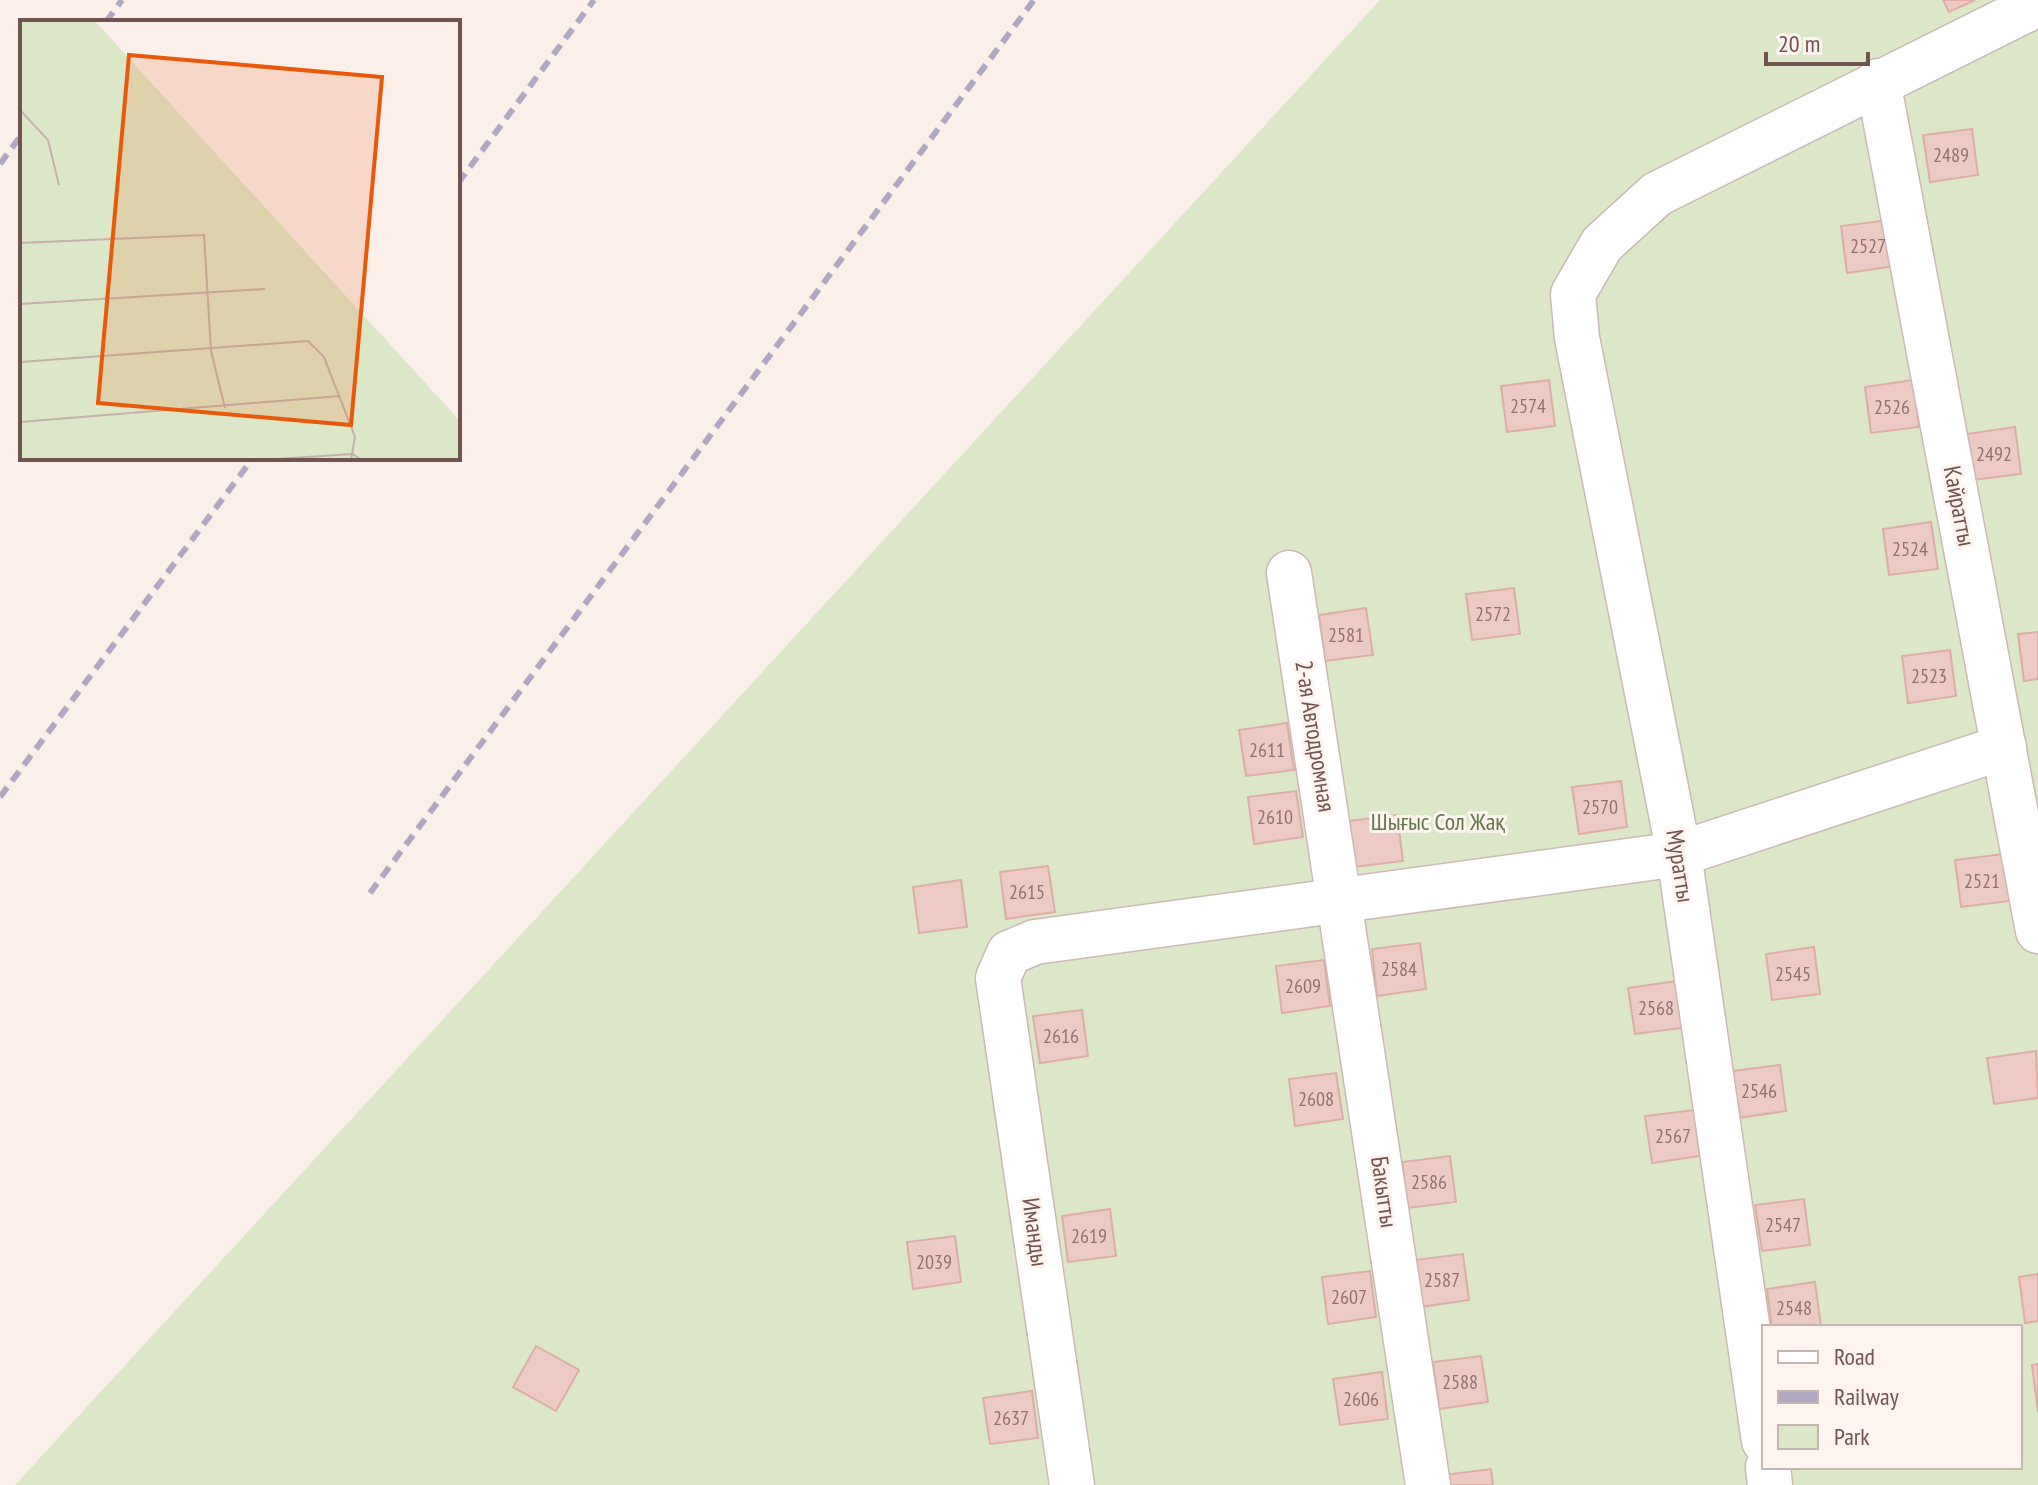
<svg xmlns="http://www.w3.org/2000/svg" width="2038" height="1485" font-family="'PT Sans Narrow',sans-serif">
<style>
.green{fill:#dce7c8;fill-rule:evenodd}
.building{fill:#edcac3;stroke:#deada5;stroke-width:2}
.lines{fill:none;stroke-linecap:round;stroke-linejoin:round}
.minor-casing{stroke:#cdb8b3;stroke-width:47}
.minor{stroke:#fff;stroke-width:44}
.rail{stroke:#b0a8c3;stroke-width:6;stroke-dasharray:12 8;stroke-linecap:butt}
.labels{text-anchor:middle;stroke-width:6;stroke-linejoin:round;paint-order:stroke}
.number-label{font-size:20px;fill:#91716c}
.street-label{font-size:24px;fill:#72534f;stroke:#fdf4ef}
.park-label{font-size:24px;fill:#617748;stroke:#fdf4ef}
.inset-road{fill:none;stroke:#c4b1ab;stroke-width:2}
.view{fill:#e8590c;fill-opacity:0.15;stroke:#e8590c;stroke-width:4}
.inset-edge{fill:none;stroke:#72534f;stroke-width:4}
</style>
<rect width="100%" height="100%" fill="#faefe9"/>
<path class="green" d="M1380,0H2038V1485H15ZM1764,1327H2020V1467H1764Z"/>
<g class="building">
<path d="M1943,0H1975L1949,12Z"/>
<path d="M1972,129L1978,175L1930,182L1923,135Z"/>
<path d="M1889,220L1895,266L1847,273L1841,226Z"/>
<path d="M1549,380L1555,426L1507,432L1501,386Z"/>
<path d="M1913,380L1919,427L1871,433L1865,387Z"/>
<path d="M2015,427L2021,474L1973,480L1967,434Z"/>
<path d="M1931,522L1938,569L1889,575L1883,529Z"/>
<path d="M1514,588L1520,634L1472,640L1466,594Z"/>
<path d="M1366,608L1373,655L1325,661L1319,615Z"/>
<path d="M2038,632V679L2024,681L2018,634Z"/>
<path d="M1950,650L1956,696L1908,703L1902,656Z"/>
<path d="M1287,723L1294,770L1246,776L1239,730Z"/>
<path d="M1621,781L1627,827L1579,834L1572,787Z"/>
<path d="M1296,791L1303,837L1254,844L1248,797Z"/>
<path d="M1397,815L1403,861L1355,867L1348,821Z"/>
<path d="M2003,854L2010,901L1961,907L1955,860Z"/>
<path d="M1048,866L1055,912L1006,919L1000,872Z"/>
<path d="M961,880L967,927L919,933L913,887Z"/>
<path d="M1420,943L1426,989L1377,996L1372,949Z"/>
<path d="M1814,947L1820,994L1772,1000L1766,954Z"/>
<path d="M1324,960L1330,1006L1282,1013L1276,966Z"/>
<path d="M1677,981L1682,1028L1635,1034L1628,988Z"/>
<path d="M1082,1010L1088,1056L1040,1063L1033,1016Z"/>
<path d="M2036,1051L2038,1098L1994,1104L1987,1058Z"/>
<path d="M1780,1065L1786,1111L1738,1118L1732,1071Z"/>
<path d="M1336,1073L1343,1119L1295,1126L1289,1079Z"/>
<path d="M1694,1110L1700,1156L1652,1163L1645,1116Z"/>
<path d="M1450,1156L1456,1202L1408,1208L1402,1162Z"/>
<path d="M1804,1199L1810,1245L1762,1251L1755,1205Z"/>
<path d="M1110,1209L1116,1256L1068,1262L1062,1216Z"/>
<path d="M955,1236L961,1282L913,1289L907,1242Z"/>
<path d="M1463,1254L1469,1300L1421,1307L1414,1260Z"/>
<path d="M1370,1271L1376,1317L1328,1324L1322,1277Z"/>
<path d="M2038,1274V1321L2025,1323L2019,1277Z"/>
<path d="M1815,1282L1821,1327H1772L1767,1289Z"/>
<path d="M536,1346L579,1370L556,1411L513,1387Z"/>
<path d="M1481,1356L1488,1402L1439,1409L1433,1362Z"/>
<path d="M2038,1364V1412L2032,1365Z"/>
<path d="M1382,1372L1388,1419L1340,1425L1333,1379Z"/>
<path d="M1032,1391L1038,1438L990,1444L983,1398Z"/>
<path d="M1491,1469L1493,1485H1444L1443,1475Z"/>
</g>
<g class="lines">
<g class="minor-casing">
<g id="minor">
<path d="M1878,81L2038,931"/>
<path d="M1289,573L1428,1485"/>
<path d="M1764,1441L1679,854L1577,338L1573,294L1602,244L1657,194L2038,4"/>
<path d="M1768,1467L1770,1485"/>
<path d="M1072,1485L998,978L1009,953L1035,942L1679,854L2004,747"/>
</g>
</g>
<use href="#minor" class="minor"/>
<g class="rail">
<path d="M106,22L122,0"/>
<path d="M0,164L22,134"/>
<path d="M458,183L594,0"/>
<path d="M0,797L253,458"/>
<path d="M370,893L1034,0"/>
</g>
</g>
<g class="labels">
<g class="number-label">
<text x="1951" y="162">2489</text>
<text x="1868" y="253">2527</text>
<text x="1528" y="413">2574</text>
<text x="1892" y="414">2526</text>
<text x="1994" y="461">2492</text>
<text x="1910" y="556">2524</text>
<text x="1493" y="621">2572</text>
<text x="1346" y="642">2581</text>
<text x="1929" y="683">2523</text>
<text x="1267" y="757">2611</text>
<text x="1600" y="814">2570</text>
<text x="1275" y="824">2610</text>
<text x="1982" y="888">2521</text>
<text x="1027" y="899">2615</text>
<text x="1399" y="976">2584</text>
<text x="1793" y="981">2545</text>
<text x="1303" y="993">2609</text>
<text x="1656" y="1015">2568</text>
<text x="1061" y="1043">2616</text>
<text x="1759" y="1098">2546</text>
<text x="1316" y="1106">2608</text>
<text x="1673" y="1143">2567</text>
<text x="1429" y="1189">2586</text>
<text x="1783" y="1232">2547</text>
<text x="1089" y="1243">2619</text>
<text x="934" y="1269">2039</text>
<text x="1442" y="1287">2587</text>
<text x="1349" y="1304">2607</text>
<text x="1794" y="1315">2548</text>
<text x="1460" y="1389">2588</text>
<text x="1361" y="1406">2606</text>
<text x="1011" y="1425">2637</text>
</g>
<g class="street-label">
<text transform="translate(1959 506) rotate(79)" y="8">Кайратты</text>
<text transform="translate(1315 736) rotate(81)" y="8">2-ая Автодромная</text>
<text transform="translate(1680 866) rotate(81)" y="8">Муратты</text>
<text transform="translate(1384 1192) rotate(82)" y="8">Бакытты</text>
<text transform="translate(1035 1232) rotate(82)" y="8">Иманды</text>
</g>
<g class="park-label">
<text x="1438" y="830">Шығыс Сол Жақ</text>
</g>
</g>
<g transform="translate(20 20)">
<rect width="440" height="440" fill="#faefe9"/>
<path d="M0,0H74L440,401V440H0Z" fill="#dce7c8"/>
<path class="inset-road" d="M0,90L28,120L39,165M0,223L184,215L191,331L205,388M0,284L245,269M0,342L288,321L304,337L335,417L331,440M0,402L320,376M240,440L333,434L341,440"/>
<path class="view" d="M109,35L362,57L331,405L78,383Z"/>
<rect width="440" height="440" class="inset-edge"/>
</g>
<rect x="1762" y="1325" width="260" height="144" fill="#fdf4ef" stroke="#c5b4af" stroke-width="2"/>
<rect x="1778" y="1351" width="40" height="12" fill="#ffffff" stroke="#c5b4af" stroke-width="2"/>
<text x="1834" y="1365" font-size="24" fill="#72534f">Road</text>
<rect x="1778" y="1391" width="40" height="12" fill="#b0a8c3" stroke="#c5b4af" stroke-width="2"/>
<text x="1834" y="1405" font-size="24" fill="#72534f">Railway</text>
<rect x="1778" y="1425" width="40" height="24" fill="#dce7c8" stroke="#c5b4af" stroke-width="2"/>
<text x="1834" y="1445" font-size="24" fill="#72534f">Park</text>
<path d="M1766 52v12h102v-12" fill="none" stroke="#72534f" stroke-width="4"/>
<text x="1778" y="52" font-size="24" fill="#72534f" stroke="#fdf4ef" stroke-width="6" paint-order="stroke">20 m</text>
</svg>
